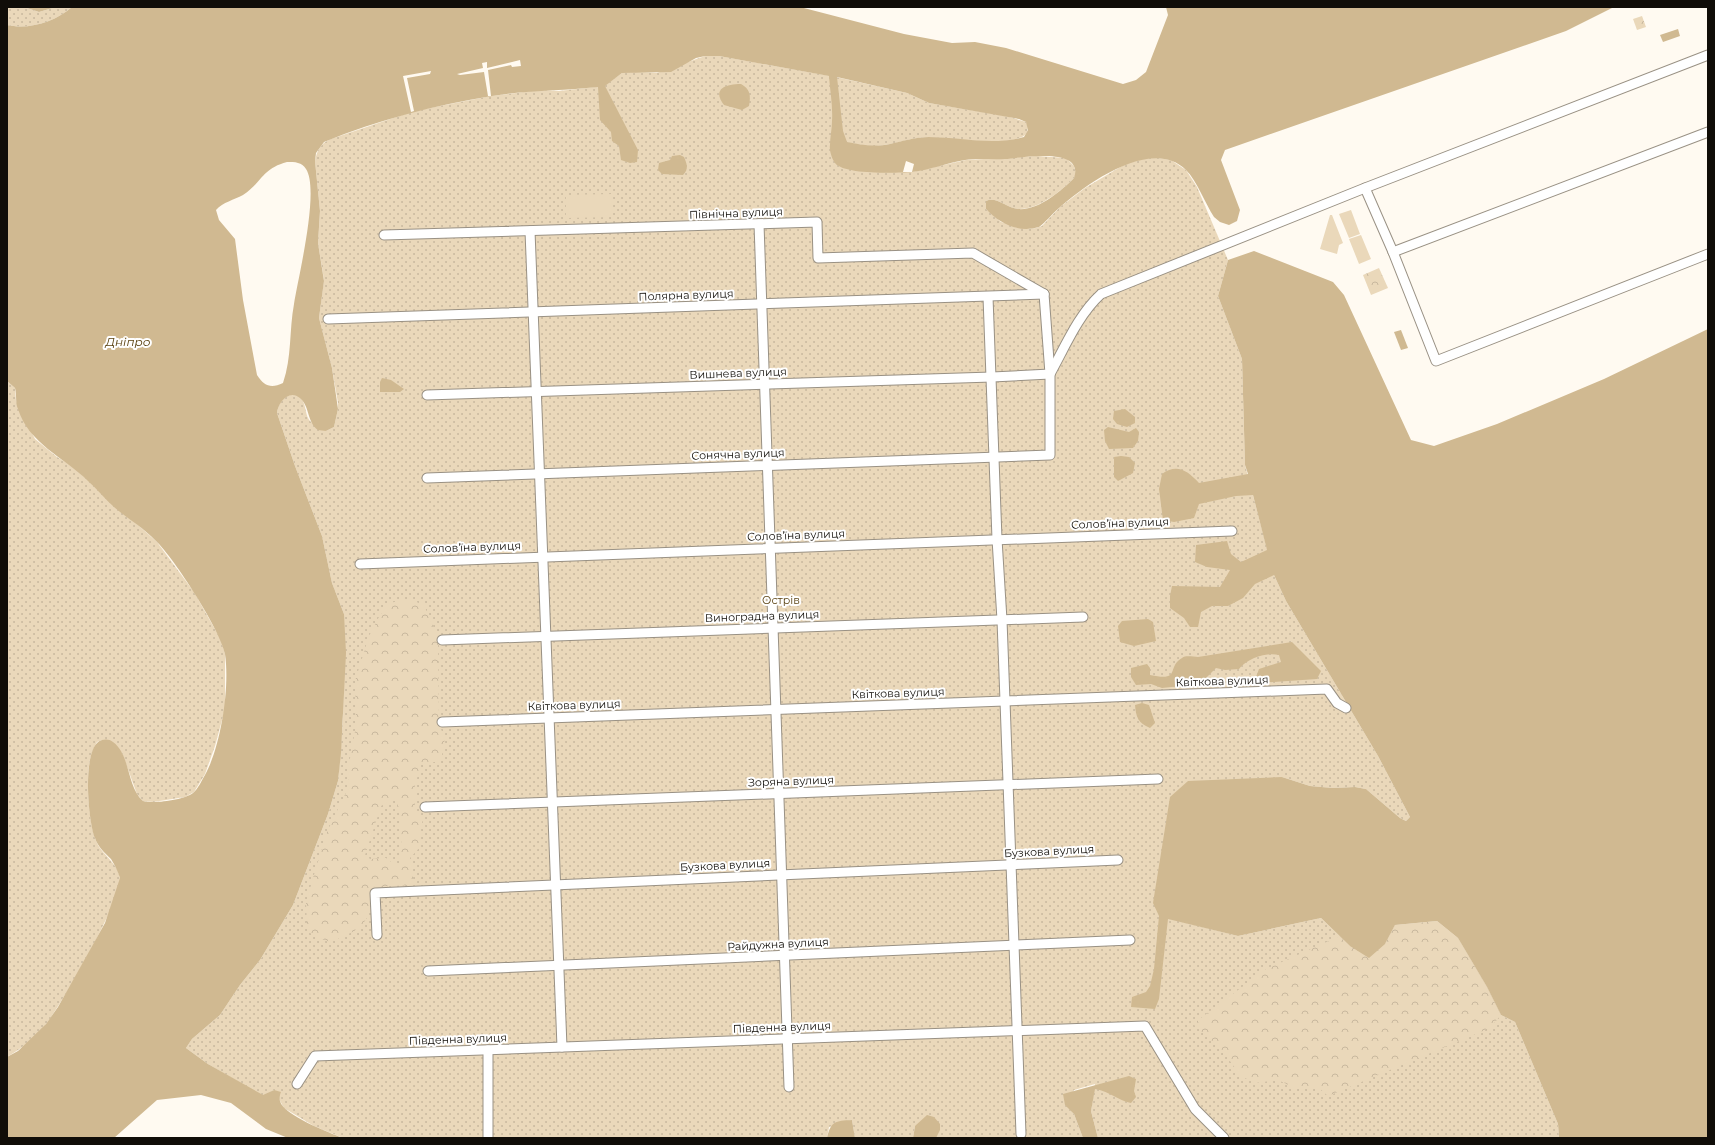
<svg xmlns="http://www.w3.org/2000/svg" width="1715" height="1145" font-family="Montserrat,sans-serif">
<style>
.grass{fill:url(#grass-dots)}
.forest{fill:url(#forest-crowns);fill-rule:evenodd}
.pitch{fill:#ead8ba}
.water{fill:#d0b991;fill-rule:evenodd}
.pier{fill:#fffaf1}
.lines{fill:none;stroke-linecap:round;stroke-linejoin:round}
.minor-casing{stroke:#999184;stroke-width:11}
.minor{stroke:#fff;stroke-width:9}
.labels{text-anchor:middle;stroke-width:4;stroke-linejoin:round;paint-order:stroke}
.street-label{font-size:11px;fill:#100d08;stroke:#fff}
.park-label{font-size:11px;fill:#5b4313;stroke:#fff}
.water-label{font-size:12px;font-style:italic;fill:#594110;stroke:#fff}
</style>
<defs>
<pattern id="grass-dots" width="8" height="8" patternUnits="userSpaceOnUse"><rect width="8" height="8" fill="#ead8ba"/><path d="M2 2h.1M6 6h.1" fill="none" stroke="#c8b89e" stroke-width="1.8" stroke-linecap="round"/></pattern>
<pattern id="forest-crowns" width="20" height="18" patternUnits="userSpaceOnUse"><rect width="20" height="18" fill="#ead8ba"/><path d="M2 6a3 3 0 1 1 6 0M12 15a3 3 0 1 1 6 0" fill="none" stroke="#c8b89e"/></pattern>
</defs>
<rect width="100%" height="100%" fill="#fffaf1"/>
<g class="grass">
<path d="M7,7H24L39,12L56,7H72C55,22 29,30 7,25Z"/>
<path d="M705,56H719L836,77L907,93L929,103L1006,116L1026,122L1028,125C1028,130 1027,135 1022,137C997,147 956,138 930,137C911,137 894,145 875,146C863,146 851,143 839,141L912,172L966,160L1037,156L1066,158L1074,166L1076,174L1074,178C1061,191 1038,210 1018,209C1007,208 996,196 986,201V209L1001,222L1029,229L1036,228L1042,226L1060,207L1085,188L1127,163L1151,157L1171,160L1186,170L1197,187L1228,260L1218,296L1242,359L1245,465L1274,575L1286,601L1378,756L1410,817L1406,821L1400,818L1366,789L1355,787L1333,788L1310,786L1282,777L1159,916L1238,936L1321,918L1350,946L1385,944L1395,925L1458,938L1487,987L1501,1015L1515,1022L1558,1124L1559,1138H1098L1091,1111L1095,1084L1074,1090L1065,1104L1074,1114L1083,1138H936L915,1126L913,1138H855L852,1120L829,1127L827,1138H343L314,1126L284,1108L274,1090L263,1096L208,1064L186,1048L192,1039L220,1015L240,985L260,960L293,905L328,814L338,781L343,719L344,614L332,583L322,536L295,466L277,413C278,403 286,391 298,396C307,401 304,414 310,421C314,425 322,428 326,431L334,427L338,409V403L332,368L319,318L324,280L318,243L320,211L315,161C317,150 321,143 331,139L414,111L491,96L539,90L559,91L604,86L622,73L635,72L657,73Z"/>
<path d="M7,381L15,388L16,401L35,439L57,457L72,466L157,542L194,592L221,640L225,654V709L215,746L205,774L194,792L185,797L153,802L143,801L137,794L122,753L102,740L97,742C95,746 92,751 91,756C85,774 88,833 100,848C107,858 118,865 120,878C123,898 61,1006 46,1024C36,1037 21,1049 7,1057Z"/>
</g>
<g class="forest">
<path d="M1642,16L1646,27L1637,30L1633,19Z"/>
<path d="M1379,268L1388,288L1371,295L1363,275Z"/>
<path d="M403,600H411L424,605L438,638L439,725L445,738L441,761L421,764L415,785V809L423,819L419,835L421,846L410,858L414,885L372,887C371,896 371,907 368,915C363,930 344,936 331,942L312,936L307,926L306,902L326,834L349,786L348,769L356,726L355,681L369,636L380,615L390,603ZM396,798C401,820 404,845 398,867L386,858L370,859L365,855L381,806Z"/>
<path d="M1437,921L1458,938L1487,987L1501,1015L1490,1028L1328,1096L1318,1087L1295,1088L1278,1080L1255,1083L1241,1076L1221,1049L1193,1024L1266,969L1340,936L1350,946L1385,944L1395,925Z"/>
</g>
<g class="pitch">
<path d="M613,194V217L566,218V195Z"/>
<path d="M1351,210L1360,234L1349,238L1339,214Z"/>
<path d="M1330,215H1332L1343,243L1339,245L1337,254L1320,249Z"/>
<path d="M1361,235L1371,259L1359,264L1349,239Z"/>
</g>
<g class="water">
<path d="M24,7H56L39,12Z"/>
<path d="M72,7H800L904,34L952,43L975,42L1006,48L1123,84L1136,80L1146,72L1168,15L1166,7H1614L1566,31L1225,150L1221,160L1240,210L1237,221L1229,225L1220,222L1214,217C1205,203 1197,181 1186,170C1152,136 1086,184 1059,208C1052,214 1046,222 1039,227C1019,233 1000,224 986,209V201C996,196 1007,208 1018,209C1038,211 1061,191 1074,178C1085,146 1020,158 1005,159C992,160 978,158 965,160C947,163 930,170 912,172C897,173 844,175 835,163C832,159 829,150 830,145C830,137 832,129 832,121C833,106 830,91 829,76L719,56H705L696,58L671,72L622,73L605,86L638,150L637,162L630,163L621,160L619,146L612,141L611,132L600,120L598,87C562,91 527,90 492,96C434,105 378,120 324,142L316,153L315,161L320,211L318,243L324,281L319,318L332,368L338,409L334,427L326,431L318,430C307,422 310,408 301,399C290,388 278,402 277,413L295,466L322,536L332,583L344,614L346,653L341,753L338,781L328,814L293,905L260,960L240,985L220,1015L192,1039L186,1048L208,1064L263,1095L274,1090L281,1092C280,1094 279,1099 280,1101C283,1115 330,1133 343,1138H288L266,1129L231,1103L201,1095L157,1100L114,1138H7V1057L18,1051L46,1024L58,1007L105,923L120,878C118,872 115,865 111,859C104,852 98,847 95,838C88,822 81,745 102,740C105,739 110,739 113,742C131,755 126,786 143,801C154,804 184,800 193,793C198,789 202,780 205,775C221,746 230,687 225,654C221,631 174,558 156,541C144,528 128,519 114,507C105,499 97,489 88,481C64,457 29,444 18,409C15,402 17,395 15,388L7,381V25C29,30 55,22 72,7ZM837,77L907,93L929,103L1019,119L1026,122L1028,130L1024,137C992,146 961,137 929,137C915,137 903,141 890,144C875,147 861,145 847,142L843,131ZM287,162C295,162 302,162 306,169C320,190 298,278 294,304C289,331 292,357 283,383C271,389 264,386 257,375L243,300L235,239L219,220L216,210C223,202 234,200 243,195C262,183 261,169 287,162Z"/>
<path d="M1678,29L1680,36L1663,42L1660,35Z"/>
<path d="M741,84C750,89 751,95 749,106L742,110L724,105C711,88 727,84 741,84Z"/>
<path d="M680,155L684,157C687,164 689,169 683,175L662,174L658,170L659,163L670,160L672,156Z"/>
<path d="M1254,251L1333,282L1344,295L1411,440L1434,446L1497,424L1604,379L1708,329V1138H1559L1558,1124L1515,1022L1501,1015L1487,987L1458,938L1437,921L1395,925L1385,944L1369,958L1350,946L1321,918L1238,936L1168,919L1159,999L1155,1009L1131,1007L1132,997L1146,992L1150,986L1154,969L1159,916L1153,903L1170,797L1188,781L1282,777L1310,786L1333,788L1355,787L1366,789L1400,818L1406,821L1410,817L1378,756L1286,601L1274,575L1255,584L1243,598L1228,606H1212L1201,612L1198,627H1190L1184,618L1170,608V596L1172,586L1220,587L1230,570L1207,567L1195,562L1196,545L1227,541L1231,554L1241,562L1267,550L1253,495L1236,496L1199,504L1194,518L1174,522L1163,520L1159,489L1162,474C1177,463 1188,471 1199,483L1248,474L1245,465L1242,359L1218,296L1228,260Z"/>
<path d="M1401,330L1408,348L1401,350L1394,332Z"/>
<path d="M382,378L391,380L404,389L400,392H380V382Z"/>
<path d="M1125,409L1135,417V423L1127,427L1117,424L1113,419L1114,411Z"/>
<path d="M1108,427L1129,432L1136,428L1139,432L1138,441L1133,448L1109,449L1105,441L1104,430Z"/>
<path d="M1121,456L1129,457L1135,463L1133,473L1118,481L1114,477V457Z"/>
<path d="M1148,619L1153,622L1156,641L1134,646L1120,642L1118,626L1122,621Z"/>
<path d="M1292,642L1321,671L1317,679L1258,683L1256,677L1259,669L1281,662L1279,655C1267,652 1247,658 1239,669L1225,670L1216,668L1200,684L1162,688L1151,684L1136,685L1131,677V668L1147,664L1150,668V675C1182,682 1166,667 1182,658C1186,655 1193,657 1198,657Z"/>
<path d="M1142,703L1149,705L1155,723L1150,728C1138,723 1136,717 1135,705Z"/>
<path d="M1129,1076L1136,1079L1134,1091L1136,1097L1131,1103C1117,1100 1111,1092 1095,1089L1091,1111L1098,1138H1083L1074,1114L1065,1105L1063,1094Z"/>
<path d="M927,1115L934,1117L940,1124V1130L936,1138H913L915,1126Z"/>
<path d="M852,1120L855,1138H827C831,1121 835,1121 852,1120Z"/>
</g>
<g class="pier">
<path d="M520,60L521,66L512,67L511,65L488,70L491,96H488L484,72L460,75L457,74L483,68L482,63L487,62V68Z"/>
<path d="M431,71L430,74L407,78L414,111L411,112L403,76Z"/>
<path d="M906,161L914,164L912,172H903Z"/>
</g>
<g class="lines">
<g class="minor-casing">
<g id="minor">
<path d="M1365,188L1393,252L1436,361L1708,254"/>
<path d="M759,224L789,1087"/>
<path d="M530,231L562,1047"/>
<path d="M384,235L817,222L818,258L973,253L1044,294"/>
<path d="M1393,252L1708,132"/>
<path d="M988,297L997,539L1002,620L1021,1134"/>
<path d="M328,319L1044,294"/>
<path d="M427,395L992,377L1050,374C1065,347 1078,315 1101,294L1365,188L1708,55"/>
<path d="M427,478L1050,455V374L1044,294"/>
<path d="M360,564L1232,531"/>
<path d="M442,640L1083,617"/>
<path d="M442,722L1327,689L1337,703L1346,708"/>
<path d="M425,807L1158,779"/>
<path d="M377,935L375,893L1118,860"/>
<path d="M428,971L1130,940"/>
<path d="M488,1050V1138"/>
<path d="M297,1084L315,1056L1145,1026L1195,1109L1224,1138"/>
</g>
</g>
<use href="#minor" class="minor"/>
</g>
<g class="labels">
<g class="street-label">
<text transform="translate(736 213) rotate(-2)" y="4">Північна вулиця</text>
<text transform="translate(686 295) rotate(-2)" y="4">Полярна вулиця</text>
<text transform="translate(738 373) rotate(-2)" y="4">Вишнева вулиця</text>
<text transform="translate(738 454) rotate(-2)" y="4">Сонячна вулиця</text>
<text transform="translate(1120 523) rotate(-2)" y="4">Соловʼїна вулиця</text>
<text transform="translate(796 535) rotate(-2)" y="4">Соловʼїна вулиця</text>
<text transform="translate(472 547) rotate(-2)" y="4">Соловʼїна вулиця</text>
<text transform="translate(762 616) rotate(-2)" y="4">Виноградна вулиця</text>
<text transform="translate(1222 681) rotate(-2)" y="4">Квіткова вулиця</text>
<text transform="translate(898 693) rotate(-2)" y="4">Квіткова вулиця</text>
<text transform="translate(574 705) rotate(-2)" y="4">Квіткова вулиця</text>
<text transform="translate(791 781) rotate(-2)" y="4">Зоряна вулиця</text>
<text transform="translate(1049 851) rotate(-3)" y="4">Бузкова вулиця</text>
<text transform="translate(725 865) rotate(-3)" y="4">Бузкова вулиця</text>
<text transform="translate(778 944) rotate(-3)" y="4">Райдужна вулиця</text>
<text transform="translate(782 1027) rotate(-2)" y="4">Південна вулиця</text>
<text transform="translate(458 1039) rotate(-2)" y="4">Південна вулиця</text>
</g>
<g class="park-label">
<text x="781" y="604">Острів</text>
</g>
<g class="water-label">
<text x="128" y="346">Дніпро</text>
</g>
</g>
<rect width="1715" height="1145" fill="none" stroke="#100d08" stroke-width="16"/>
</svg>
